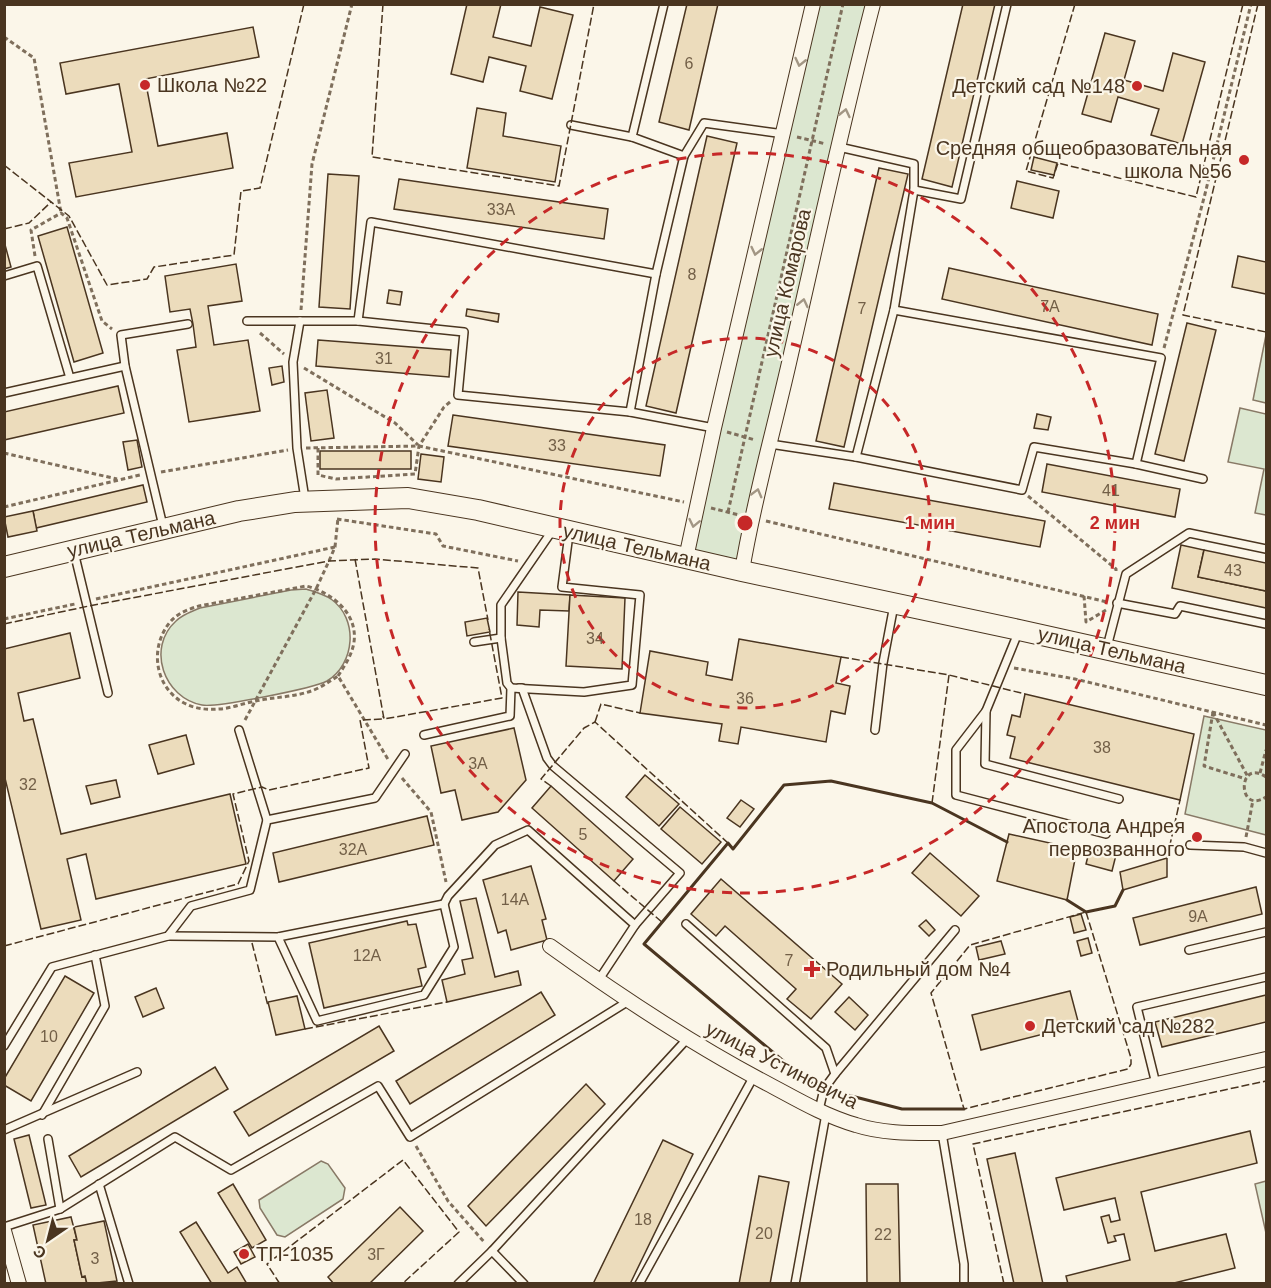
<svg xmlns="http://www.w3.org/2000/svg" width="1271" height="1288" font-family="Helvetica,sans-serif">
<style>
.green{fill:#dce7d0;stroke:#887966;stroke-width:1.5}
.building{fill:#ecdcbc;stroke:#4a3520;stroke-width:1.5}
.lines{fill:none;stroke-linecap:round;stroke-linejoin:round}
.service-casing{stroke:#4a3520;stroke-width:10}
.minor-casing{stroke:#4a3520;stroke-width:16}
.secondary-casing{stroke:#4a3520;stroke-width:22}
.path{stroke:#7f6f5c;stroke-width:3;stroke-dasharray:4.5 3;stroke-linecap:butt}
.service{stroke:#fbf6e9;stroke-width:7}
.minor{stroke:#fbf6e9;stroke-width:14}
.secondary{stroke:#fbf6e9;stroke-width:20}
.fence{stroke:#4a3520;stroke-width:1.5;stroke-dasharray:8 3;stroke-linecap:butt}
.wall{stroke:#4a3520;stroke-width:3}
.oneway{stroke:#a29684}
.ring{fill:none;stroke:#c62828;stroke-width:3;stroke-dasharray:10 8}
.poi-dot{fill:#c62828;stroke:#fbf6e9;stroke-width:2}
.labels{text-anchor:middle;stroke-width:4.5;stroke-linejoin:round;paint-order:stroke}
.number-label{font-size:16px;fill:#725f47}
.poi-label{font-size:20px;fill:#4a3520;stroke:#fbf6e9;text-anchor:start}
.street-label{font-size:20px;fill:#4a3520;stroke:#fbf6e9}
.centre{fill:#c62828;stroke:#fbf6e9;stroke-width:3}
.ring-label{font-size:18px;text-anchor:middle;font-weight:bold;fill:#c62828;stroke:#fbf6e9;stroke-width:4.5;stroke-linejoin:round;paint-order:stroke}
</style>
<rect width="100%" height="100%" fill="#fbf6e9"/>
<g class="green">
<path d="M813,5H873L742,571L686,558Z"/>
<path d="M1266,335V403L1253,400Z"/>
<path d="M1240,408L1266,414V515L1255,513L1264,469L1228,462Z"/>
<path d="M306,589C315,592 323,594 331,599C359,619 355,664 327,681C314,688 216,708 202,705C164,698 146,648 176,621C183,614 191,612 200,608L291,590Z"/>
<path d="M1204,716L1266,730V835L1185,814Z"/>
<path d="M321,1161L328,1164L345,1188L343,1199L285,1237L277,1235L260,1208L259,1200Z"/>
<path d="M1266,1181V1233L1255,1184Z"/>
</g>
<g class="building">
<path d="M467,4H501L493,37L531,46L540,7L573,15L552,99L520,91L526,66L489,57L483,82L451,74Z"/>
<path d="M687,4H718L689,130L659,122Z"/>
<path d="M963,4H995L952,187L922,179Z"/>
<path d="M253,27L259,57L145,79L158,146L227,133L233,168L76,197L69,163L132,152L119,84L66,94L60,63Z"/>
<path d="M1105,33L1135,41L1124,80L1163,91L1173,53L1205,62L1182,144L1151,135L1159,109L1118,97L1111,122L1082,114Z"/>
<path d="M477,108L506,113L503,136L561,146L555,182L467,168Z"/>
<path d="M707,136L737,143L676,413L646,406Z"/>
<path d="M1034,157L1057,163L1054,175L1031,170Z"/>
<path d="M879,168L908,174L844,447L816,441Z"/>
<path d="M328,174L359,176L350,309L319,307Z"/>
<path d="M399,179L608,209L604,239L394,209Z"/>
<path d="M1017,181L1059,191L1053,218L1011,208Z"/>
<path d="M67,227L103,353L74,362L38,236Z"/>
<path d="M4,241L11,267L4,269Z"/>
<path d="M1238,256L1266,262V294L1232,287Z"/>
<path d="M236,264L242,301L208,306L214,345L248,340L260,411L189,422L177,350L196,347L193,324L190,309L170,312L165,276Z"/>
<path d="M949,268L1158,314L1152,345L942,299Z"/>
<path d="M389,290L402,292L400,305L387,303Z"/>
<path d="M467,309L499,314L498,322L466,316Z"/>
<path d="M1187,323L1216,330L1184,461L1155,454Z"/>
<path d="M318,340L451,350L449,377L316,366Z"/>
<path d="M282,366L284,382L272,385L269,368Z"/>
<path d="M118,386L124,413L4,440V412Z"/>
<path d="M327,390L334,438L311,441L305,393Z"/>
<path d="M1037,414L1051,417L1048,430L1034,428Z"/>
<path d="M453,415L665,445L660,476L448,446Z"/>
<path d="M137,440L142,467L128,470L123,442Z"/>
<rect x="320" y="451" width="91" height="18"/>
<path d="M421,454L444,457L441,482L418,479Z"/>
<path d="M1047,464L1180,489L1175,517L1042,492Z"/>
<path d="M834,483L1045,521L1040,547L829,509Z"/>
<path d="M143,485L147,502L36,528L33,511Z"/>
<path d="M33,511L37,531L8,537L4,517Z"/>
<path d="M1181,545L1204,550L1198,577L1266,591V608L1172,588Z"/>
<path d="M1204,550L1266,563V591L1198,577Z"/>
<path d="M518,592L570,595L569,611L540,610L539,627L517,625Z"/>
<path d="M570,595L625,598L622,669L566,666Z"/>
<path d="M487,618L490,632L467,636L465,622Z"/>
<path d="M70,633L80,678L18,693L24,721L33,719L61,834L230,794L246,864L96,899L86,854L67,859L81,920L41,929L4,774V649Z"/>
<path d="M739,639L841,657L836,683L850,686L845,714L831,711L826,742L741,727L738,744L719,741L722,724L640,713L650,651L708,662L706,675L732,680Z"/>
<path d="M1025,694L1194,734L1180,800L1010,758L1015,737L1007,735L1012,715L1020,717Z"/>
<path d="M514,728L526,780L498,812L462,820L455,790L441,793L431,746Z"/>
<path d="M186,735L194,764L158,774L149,745Z"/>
<path d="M645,775L679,804L659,826L626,797Z"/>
<path d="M116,780L120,797L91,804L86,786Z"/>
<path d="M551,786L633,859L614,881L532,808Z"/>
<path d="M741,800L754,809L740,827L727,818Z"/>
<path d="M680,807L721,842L702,864L661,829Z"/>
<path d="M427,816L434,845L279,882L273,853Z"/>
<path d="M1009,834L1077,849L1067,900L997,881Z"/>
<path d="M1090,848L1116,855L1112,871L1086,864Z"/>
<path d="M930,853L979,896L961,916L912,873Z"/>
<path d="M1167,858V877L1123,890L1120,872Z"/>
<path d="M531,866L546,919L542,920L547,940L511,950L506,930L498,933L483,880Z"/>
<path d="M721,879L842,984L811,1019L787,999L796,989L725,926L716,936L691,914Z"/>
<path d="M1256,887L1262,914L1140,945L1133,918Z"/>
<path d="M476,898L495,977L518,971L521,985L447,1002L442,980L465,974L462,960L473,958L460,901Z"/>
<path d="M1081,914L1086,930L1074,933L1070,917Z"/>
<path d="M926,920L935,930L929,936L919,926Z"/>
<path d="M407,921L408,925L416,924L426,967L418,969L422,986L324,1008L309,943Z"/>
<path d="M1088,938L1092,953L1081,956L1077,941Z"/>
<path d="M1001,941L1005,954L979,960L976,947Z"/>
<path d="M65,976L94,993L31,1101L4,1085V1079Z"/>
<path d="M156,988L164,1008L143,1017L135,997Z"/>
<path d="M1070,991L1079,1025L981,1050L972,1015Z"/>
<path d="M541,992L555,1015L410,1104L396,1081Z"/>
<path d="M1266,995V1022L1162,1047L1155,1022Z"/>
<path d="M297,996L305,1029L276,1035L268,1002Z"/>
<path d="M849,997L868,1015L855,1030L835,1012Z"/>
<path d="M379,1026L394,1051L249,1136L234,1112Z"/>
<path d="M215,1067L228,1089L81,1177L69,1156Z"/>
<path d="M586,1084L605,1104L486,1226L468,1206Z"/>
<path d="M1250,1131L1257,1163L1141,1192L1155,1251L1226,1234L1235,1268L1170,1284H1068L1066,1276L1130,1260L1124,1234L1114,1236L1116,1241L1108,1243L1101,1217L1109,1215L1111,1222L1120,1220L1115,1198L1064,1210L1056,1178Z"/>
<path d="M29,1135L46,1205L31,1208L14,1139Z"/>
<path d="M663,1140L693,1154L630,1284H593Z"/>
<path d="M1015,1153L1043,1284H1014L987,1159Z"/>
<path d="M759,1176L789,1182L770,1284H739Z"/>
<path d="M233,1184L266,1240L252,1248L218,1193Z"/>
<path d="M866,1184H898L900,1284H867Z"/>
<path d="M400,1207L423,1231L369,1284H334L328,1277Z"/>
<path d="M71,1217L77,1240H74L82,1277L85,1276L87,1284H46L33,1225Z"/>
<path d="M104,1221L117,1281L87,1284L85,1276L82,1277L74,1240H77L74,1227Z"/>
<path d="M196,1222L228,1273L237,1267L247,1284H212L180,1232Z"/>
<path d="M248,1244L255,1257L241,1264L234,1252Z"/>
</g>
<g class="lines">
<g class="service-casing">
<g id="service">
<path d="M664,4L632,137L684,156"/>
<path d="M571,125L632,137"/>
<path d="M839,147L914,164V190"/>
<path d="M4,276L37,266L70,378"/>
<path d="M894,310L1161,358L1136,464"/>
<path d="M247,321H358L464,332L458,395L630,412L714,428"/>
<path d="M300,321L293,362L297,448L305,499"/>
<path d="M358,321L371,222L656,274"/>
<path d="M4,393L125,366"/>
<path d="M630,412L656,274L684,156L704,123L784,134"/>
<path d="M770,444L856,457L894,310L914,190L961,199L1007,4"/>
<path d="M856,457L1022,490L1034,447L1136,464L1203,479"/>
<path d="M163,526L125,366L121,335L188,324"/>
<path d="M74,552L108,693"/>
<path d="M1117,603L1175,614L1180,606L1266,624"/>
<path d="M1018,633L986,711L985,764L1119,799"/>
<path d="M474,642L501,638"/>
<path d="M1107,647L1126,574L1189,533L1266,549"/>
<path d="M511,688L584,692L632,685L640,595L562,587L569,534"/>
<path d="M519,688H522L547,758L553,766L680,873L635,925"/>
<path d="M986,711L956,750V795L1106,834"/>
<path d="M239,730L267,820"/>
<path d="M875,730L883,663L894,605"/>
<path d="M424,735L510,716L511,688L507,683L501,638V605L552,531"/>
<path d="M1190,845L1244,847L1266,853"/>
<path d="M444,904L448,896L495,845L528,830L635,925L598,981"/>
<path d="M686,924L826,1048L835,1074L824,1089L819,1110"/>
<path d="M168,936L278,937L444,904L454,947L424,995L317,1021L278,937"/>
<path d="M1189,950L1266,932"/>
<path d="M4,1046L52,967L168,936L191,906L250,890L267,820L375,798L405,754"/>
<path d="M835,1074L955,930"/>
<path d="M1156,1084L1137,1007L1266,977"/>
<path d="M42,1115L105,1006L95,955"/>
<path d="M4,1130L137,1072"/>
<path d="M942,1133L964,1264V1284"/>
<path d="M48,1139L60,1209"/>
<path d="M99,1184L129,1284"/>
<path d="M4,1227L60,1209L175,1137L231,1170L378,1086L410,1137L627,1002"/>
<path d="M492,1251L524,1284"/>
<path d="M458,1284L492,1251L688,1038"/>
<path d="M639,1284L754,1076"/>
<path d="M795,1284L826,1114"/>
</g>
</g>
<g class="minor-casing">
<g id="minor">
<path d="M686,558L714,428L813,4"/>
<path d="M742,571C754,498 775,426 791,354C818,237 843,120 873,4"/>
<path d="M550,946C621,997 693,1045 770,1085C798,1100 825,1116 856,1125C884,1134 913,1133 942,1133L1266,1059"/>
<path d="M4,1231L19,1284"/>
</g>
</g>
<g class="secondary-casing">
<path id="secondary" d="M4,567L239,511L295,502L408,498L478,510L742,571L1019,630L1266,685"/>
</g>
<g class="path">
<path d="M4,37L34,58L61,213"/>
<path d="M797,137L826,144"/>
<path d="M35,256L31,230L61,213L67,218L102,321L112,329"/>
<path d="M301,310L312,164L352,4"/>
<path d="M260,333L284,354"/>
<path d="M1164,348L1205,194L1251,4"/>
<path d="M304,368L395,423L418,445"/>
<path d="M727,432L755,440"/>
<path d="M306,448L419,446L684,502"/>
<path d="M318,448V475L336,479L415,474L419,446L444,407L450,402"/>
<path d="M4,453L117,479"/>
<path d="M161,472L288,450"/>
<path d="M1028,496L1116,569V571"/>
<path d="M4,507L140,475"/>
<path d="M711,508L739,515"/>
<path d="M728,512L843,4"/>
<path d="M337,519L436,534L443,546L518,561"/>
<path d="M766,521L1107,602"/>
<path d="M1084,596L1086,622L1106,610"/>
<path d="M96,599L335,547"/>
<path d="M4,619L75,604"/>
<path d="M1014,668L1075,679L1266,725"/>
<path d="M338,676C345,665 352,655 354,642C358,613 331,592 306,586L199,606C189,609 178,613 171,621C149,646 154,687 184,703C195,709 208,710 220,709C232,708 244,703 256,701C274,697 296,697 314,690C323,686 330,681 338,676L389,761"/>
<path d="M1213,712L1204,766L1246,779"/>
<path d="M1213,712L1248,777"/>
<path d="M245,720L316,589L329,561L335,547L338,518"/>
<path d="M1260,773L1266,750"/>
<path d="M1266,777C1237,757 1237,816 1266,797"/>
<path d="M402,778L431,812L446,882"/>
<path d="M1246,837L1253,800"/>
<path d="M416,1146L448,1201L485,1243"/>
</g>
<use href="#service" class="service"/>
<use href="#minor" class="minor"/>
<use href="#secondary" class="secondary"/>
<g class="fence">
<path d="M383,4L372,157L559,186L594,4"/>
<path d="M1075,4L1026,171L1053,178L1058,163L1196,197L1243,4"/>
<path d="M1258,4L1183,315L1266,332"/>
<path d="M4,165L69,216L107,285L147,279L154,267L234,255L241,191L260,188L304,4"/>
<path d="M4,229L29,223L51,202"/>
<path d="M355,559L384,719L502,698L489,629"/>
<path d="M4,624L89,606L329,561L375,559L478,568L488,620"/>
<path d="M841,657L949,675L1025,694"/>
<path d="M595,722L601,704L640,713"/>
<path d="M551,786L541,779L584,728L595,722L728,843"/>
<path d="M932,803L949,675"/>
<path d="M1167,858L1180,800"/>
<path d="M614,881L663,923"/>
<path d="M1086,912L1131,1058V1064L1128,1069L964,1109L931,993L970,945Z"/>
<path d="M252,943L268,1006"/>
<path d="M4,946L238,884L249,861L233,794L262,787L269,790L369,768L360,720L384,719L383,716"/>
<path d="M305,1029L447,1002"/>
<path d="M280,1284L267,1264L403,1160L459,1232L402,1284"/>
<path d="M1004,1284L973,1144L1266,1081"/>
</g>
<g class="wall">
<path d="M1067,900L1086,912L1115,906L1123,890"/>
<path d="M964,1109H902L824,1089L806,1080L644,944L728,843L733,849L784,785L831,781L932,803L1007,842"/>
</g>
</g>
<defs><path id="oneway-chevron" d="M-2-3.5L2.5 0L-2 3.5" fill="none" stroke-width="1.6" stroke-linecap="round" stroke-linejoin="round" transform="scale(1.5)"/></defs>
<g class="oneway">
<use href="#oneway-chevron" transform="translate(800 62) rotate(103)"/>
<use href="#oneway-chevron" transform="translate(845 113) rotate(-77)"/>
<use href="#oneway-chevron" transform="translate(756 251) rotate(103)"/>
<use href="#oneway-chevron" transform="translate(803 303) rotate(-77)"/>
<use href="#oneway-chevron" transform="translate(757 493) rotate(-75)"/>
<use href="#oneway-chevron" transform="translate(694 523) rotate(102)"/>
</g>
<g class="ring">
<circle cx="745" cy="523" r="185"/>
<circle cx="745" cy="523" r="370"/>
</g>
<g class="poi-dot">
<circle cx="145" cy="85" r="6"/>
<circle cx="1137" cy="86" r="6"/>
<circle cx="1244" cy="160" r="6"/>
<circle cx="1197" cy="837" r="6"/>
<path d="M809 960h6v6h6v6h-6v6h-6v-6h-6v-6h6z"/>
<circle cx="1030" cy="1026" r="6"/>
<circle cx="244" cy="1254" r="6"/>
</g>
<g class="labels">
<g class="number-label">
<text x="689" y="69">6</text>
<text x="501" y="215">33А</text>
<text x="692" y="280">8</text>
<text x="1050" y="312">7А</text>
<text x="862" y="314">7</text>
<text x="384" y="364">31</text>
<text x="557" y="451">33</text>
<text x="1111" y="496">41</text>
<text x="1233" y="576">43</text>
<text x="595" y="644">34</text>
<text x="745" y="704">36</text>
<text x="1102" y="753">38</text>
<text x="478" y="769">3А</text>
<text x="28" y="790">32</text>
<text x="583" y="840">5</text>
<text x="353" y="855">32А</text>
<text x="515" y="905">14А</text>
<text x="1198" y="922">9А</text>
<text x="367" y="961">12А</text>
<text x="789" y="966">7</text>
<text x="49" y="1042">10</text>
<text x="643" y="1225">18</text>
<text x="764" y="1239">20</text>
<text x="883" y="1240">22</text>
<text x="376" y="1260">3Г</text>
<text x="95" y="1264">3</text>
</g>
<g class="poi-label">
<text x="157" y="92">Школа №22</text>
<text x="1125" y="93" text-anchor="end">Детский сад №148</text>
<text x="1232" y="155" text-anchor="end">Средняя общеобразовательная<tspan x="1232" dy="23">школа №56</tspan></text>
<text x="1185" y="833" text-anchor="end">Апостола Андрея<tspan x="1185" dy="23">первозванного</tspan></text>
<text x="826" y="976">Родильный дом №4</text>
<text x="1042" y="1033">Детский сад №282</text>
<text x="256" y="1261">ТП-1035</text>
</g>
<g class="street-label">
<text transform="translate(787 283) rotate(-77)" y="7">улица Комарова</text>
<text transform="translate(141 534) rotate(-13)" y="7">улица Тельмана</text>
<text transform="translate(637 547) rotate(13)" y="7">улица Тельмана</text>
<text transform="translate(1112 650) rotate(13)" y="7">улица Тельмана</text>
<text transform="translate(782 1065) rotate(27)" y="7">улица Устиновича</text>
</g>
</g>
<circle cx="745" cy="523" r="9" class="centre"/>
<g class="ring-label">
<text x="930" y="529">1 мин</text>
<text x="1115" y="529">2 мин</text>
</g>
<rect width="1271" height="1288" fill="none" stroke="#4a3520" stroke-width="12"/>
<g transform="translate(48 1240) rotate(215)" stroke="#fbf6e9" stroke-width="4.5" paint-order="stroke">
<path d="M0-4.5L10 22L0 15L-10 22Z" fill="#4a3520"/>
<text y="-9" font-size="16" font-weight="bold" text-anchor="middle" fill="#4a3520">С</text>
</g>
</svg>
